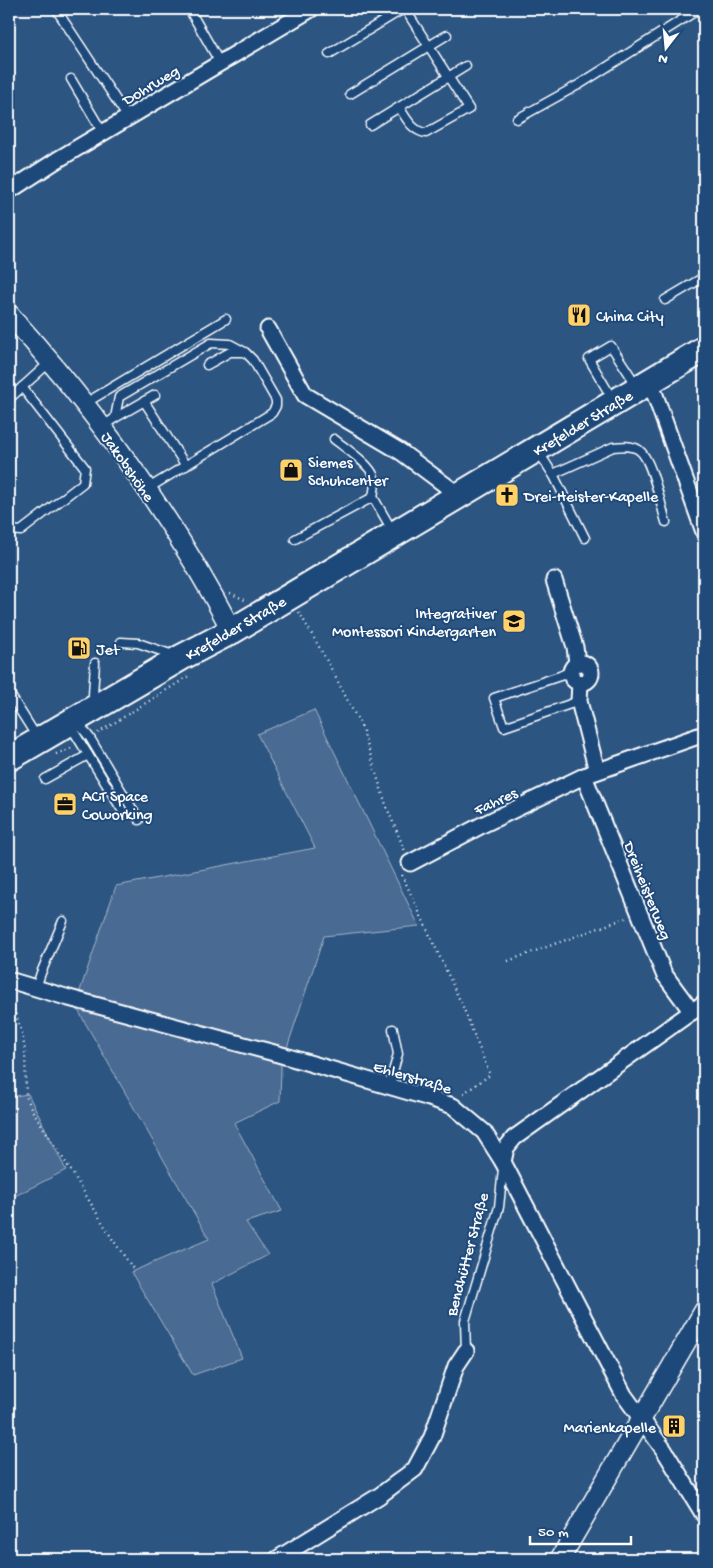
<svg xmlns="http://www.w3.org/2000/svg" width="713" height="1568" font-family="'Gochi Hand',sans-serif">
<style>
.green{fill:#486b92;stroke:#a4b5c8}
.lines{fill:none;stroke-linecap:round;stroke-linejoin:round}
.service-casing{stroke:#fff;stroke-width:11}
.minor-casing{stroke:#fff;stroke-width:19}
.tertiary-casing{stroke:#fff;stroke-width:22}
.primary-casing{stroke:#fff;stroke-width:29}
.path{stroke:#fff;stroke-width:2.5;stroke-dasharray:1 4;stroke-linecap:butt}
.service{stroke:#1f4a7a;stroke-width:8}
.minor{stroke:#1f4a7a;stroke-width:15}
.tertiary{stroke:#1f4a7a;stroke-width:19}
.primary{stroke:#1f4a7a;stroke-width:25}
.labels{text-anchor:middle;stroke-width:4;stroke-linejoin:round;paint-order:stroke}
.street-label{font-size:16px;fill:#fff;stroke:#1f4a7a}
.poi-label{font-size:16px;fill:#fff;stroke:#1f4a7a;text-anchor:start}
</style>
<rect width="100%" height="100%" fill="#2c5582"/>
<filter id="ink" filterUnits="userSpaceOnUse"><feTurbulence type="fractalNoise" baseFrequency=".02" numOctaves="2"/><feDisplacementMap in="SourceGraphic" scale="10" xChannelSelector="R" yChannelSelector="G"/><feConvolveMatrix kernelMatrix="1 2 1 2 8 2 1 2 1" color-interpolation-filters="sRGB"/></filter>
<g filter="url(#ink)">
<g class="green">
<path d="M314,710L419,926L324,936L281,1066L280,1101L234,1123L282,1211L246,1222L268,1255L212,1284L242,1358L193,1375L131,1272L209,1239L75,1005L116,886L315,848L257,734Z"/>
<path d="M28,1094L66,1170L9,1199V1097Z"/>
</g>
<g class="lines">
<g class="service-casing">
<g id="service">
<path d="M56,9L128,118"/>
<path d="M189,9L220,63"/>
<path d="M329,54L403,9"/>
<path d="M71,79L103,133"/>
<path d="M350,94L447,35"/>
<path d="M399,107C406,118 412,131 426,133L469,109L405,9"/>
<path d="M517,119L580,84L699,9"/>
<path d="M370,125L466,66"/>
<path d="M665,300L704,277"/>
<path d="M9,399L50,362"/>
<path d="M613,400L589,359L611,346L637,386"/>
<path d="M144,401L186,466"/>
<path d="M84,404L226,319"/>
<path d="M115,418L155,395"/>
<path d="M103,426L115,418L119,397L211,343L230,344L243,351"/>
<path d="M334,439C345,448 370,464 374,477C376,484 374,491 373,497"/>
<path d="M538,451L554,476L585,538"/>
<path d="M553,474L613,447C622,446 632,445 639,450C652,459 661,506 666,522"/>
<path d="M147,489L272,413L276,406V400L253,360L245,352H230L207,365"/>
<path d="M9,530L21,531L83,483L85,468L22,387"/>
<path d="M295,539L373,497L392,530"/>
<path d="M121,642L138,643L173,655"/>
<path d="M571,671L560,676L494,698L504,727L579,701"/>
<path d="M9,693L38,739"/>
<path d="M94,703L93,695L95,663"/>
<path d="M78,723L90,738L139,820"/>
<path d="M71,727L122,810"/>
<path d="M45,779L88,755"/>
<path d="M36,988L41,973L63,921"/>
<path d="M389,1086L398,1054L393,1029"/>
<path d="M466,1351L465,1321L499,1207L503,1169"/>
</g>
</g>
<g class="minor-casing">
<g id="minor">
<path d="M9,191L57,160L311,9"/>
<path d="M268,329L305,395L401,452L460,496"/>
<path d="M647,383L655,395L704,532"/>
<path d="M554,580L575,647L577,663"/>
<circle cx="581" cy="673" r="10"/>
<path d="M580,683L579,701L597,771"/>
<path d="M584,776L664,974L692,1012"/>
<path d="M410,863L482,825L584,776L704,734"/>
<path d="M9,980L69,998L278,1054L426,1097L453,1106L484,1132L503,1162L624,1395L664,1450L704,1515"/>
<path d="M503,1162L506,1148L514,1138L704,1003"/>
<path d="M277,1559L379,1496L415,1469L432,1437L456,1366L466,1351"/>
</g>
</g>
<g class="tertiary-casing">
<g id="tertiary">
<path d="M9,314C95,410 172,516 232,631"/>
<path d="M560,1559L704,1311"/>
</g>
</g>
<g class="primary-casing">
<path id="primary" d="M9,758L182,657L232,631L704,349"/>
</g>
<g class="path">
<path d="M230,593L245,600"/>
<path d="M299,612L326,659L362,728L387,808L405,851"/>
<path d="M98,733L189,676"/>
<path d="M56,754L72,748"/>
<path d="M9,780L14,777"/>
<path d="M402,875L463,1007L490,1075L461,1095"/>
<path d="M508,961L626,918"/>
<path d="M9,995L22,1033L25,1050L26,1096L32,1110L70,1169L113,1240L134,1270"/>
</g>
<use href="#service" class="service"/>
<use href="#minor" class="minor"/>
<use href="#tertiary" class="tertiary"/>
<use href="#primary" class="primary"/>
</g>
</g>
<defs>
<g id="restaurant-square" transform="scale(1.25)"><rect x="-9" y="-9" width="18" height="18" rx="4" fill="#ffd166" stroke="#1f4a7a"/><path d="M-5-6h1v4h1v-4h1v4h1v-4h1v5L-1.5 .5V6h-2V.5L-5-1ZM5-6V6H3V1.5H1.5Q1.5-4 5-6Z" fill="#111"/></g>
<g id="shop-square" transform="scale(1.25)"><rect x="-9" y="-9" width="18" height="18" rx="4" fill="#ffd166" stroke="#1f4a7a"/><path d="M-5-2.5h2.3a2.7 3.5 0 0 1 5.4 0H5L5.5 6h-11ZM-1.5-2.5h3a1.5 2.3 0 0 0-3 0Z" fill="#111"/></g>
<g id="church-square" transform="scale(1.25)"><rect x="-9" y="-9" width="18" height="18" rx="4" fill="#ffd166" stroke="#1f4a7a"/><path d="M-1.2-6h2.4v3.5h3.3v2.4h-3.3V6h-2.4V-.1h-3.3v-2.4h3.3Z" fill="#111"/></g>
<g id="school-square" transform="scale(1.25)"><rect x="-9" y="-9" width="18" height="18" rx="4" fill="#ffd166" stroke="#1f4a7a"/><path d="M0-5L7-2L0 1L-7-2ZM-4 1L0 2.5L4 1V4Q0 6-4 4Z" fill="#111"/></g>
<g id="fuel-square" transform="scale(1.25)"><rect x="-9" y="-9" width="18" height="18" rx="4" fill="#ffd166" stroke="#1f4a7a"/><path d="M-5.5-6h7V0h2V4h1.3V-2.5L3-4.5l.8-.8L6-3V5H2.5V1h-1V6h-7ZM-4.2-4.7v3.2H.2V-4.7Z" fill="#111"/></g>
<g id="office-square" transform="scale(1.25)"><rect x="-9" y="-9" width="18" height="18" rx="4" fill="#ffd166" stroke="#1f4a7a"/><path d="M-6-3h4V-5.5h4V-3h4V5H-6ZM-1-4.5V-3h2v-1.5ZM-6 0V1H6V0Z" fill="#111"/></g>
<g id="building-square" transform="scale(1.25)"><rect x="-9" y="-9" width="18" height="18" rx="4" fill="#ffd166" stroke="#1f4a7a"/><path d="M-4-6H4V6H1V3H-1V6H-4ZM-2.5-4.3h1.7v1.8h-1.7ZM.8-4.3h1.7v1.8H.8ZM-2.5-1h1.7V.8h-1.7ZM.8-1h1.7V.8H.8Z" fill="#111"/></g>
</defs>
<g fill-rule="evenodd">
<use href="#restaurant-square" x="579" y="315"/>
<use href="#shop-square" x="291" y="470"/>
<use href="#church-square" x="507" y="495"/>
<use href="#school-square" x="514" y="621"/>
<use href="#fuel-square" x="79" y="648"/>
<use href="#office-square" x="65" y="804"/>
<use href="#building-square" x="674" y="1426"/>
</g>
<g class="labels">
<g class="street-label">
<text transform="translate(150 84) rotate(-31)" y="6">Dohrweg</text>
<text transform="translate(582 422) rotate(-31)" y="6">Krefelder Straße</text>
<text transform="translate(129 466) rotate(55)" y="6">Jakobshöhe</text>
<text transform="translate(235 627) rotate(-30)" y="6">Krefelder Straße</text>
<text transform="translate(495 800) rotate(-25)" y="6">Fahres</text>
<text transform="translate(649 890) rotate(68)" y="6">Dreiheisterweg</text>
<text transform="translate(413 1076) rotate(17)" y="6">Ehlerstraße</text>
<text transform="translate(466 1254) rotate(-75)" y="6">Bendhütter Straße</text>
</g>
<g class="poi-label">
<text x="596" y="321">China City</text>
<text x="308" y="467">Siemes<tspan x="308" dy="18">Schuhcenter</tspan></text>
<text x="524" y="501">Drei-Heister-Kapelle</text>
<text x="496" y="618" text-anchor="end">Integrativer<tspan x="496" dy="18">Montessori Kindergarten</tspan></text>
<text x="96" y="654">Jet</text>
<text x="82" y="801">ACT Space<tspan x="82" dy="18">Coworking</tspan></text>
<text x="656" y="1432" text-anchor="end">Marienkapelle</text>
</g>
</g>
<rect width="713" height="1568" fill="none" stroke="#1f4a7a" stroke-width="30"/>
<rect x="15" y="15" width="683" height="1538" fill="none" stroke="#fff" stroke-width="2" filter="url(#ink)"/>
<g transform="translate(666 48) rotate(196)" stroke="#1f4a7a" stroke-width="4" paint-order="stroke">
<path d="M0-4L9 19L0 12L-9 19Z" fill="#ffffff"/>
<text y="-8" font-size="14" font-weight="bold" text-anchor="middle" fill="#ffffff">N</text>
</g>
<path d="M530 1536v8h101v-8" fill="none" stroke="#ffffff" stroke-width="2.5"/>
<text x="538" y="1536" font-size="15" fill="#ffffff" stroke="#1f4a7a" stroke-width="4" paint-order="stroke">50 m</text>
</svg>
